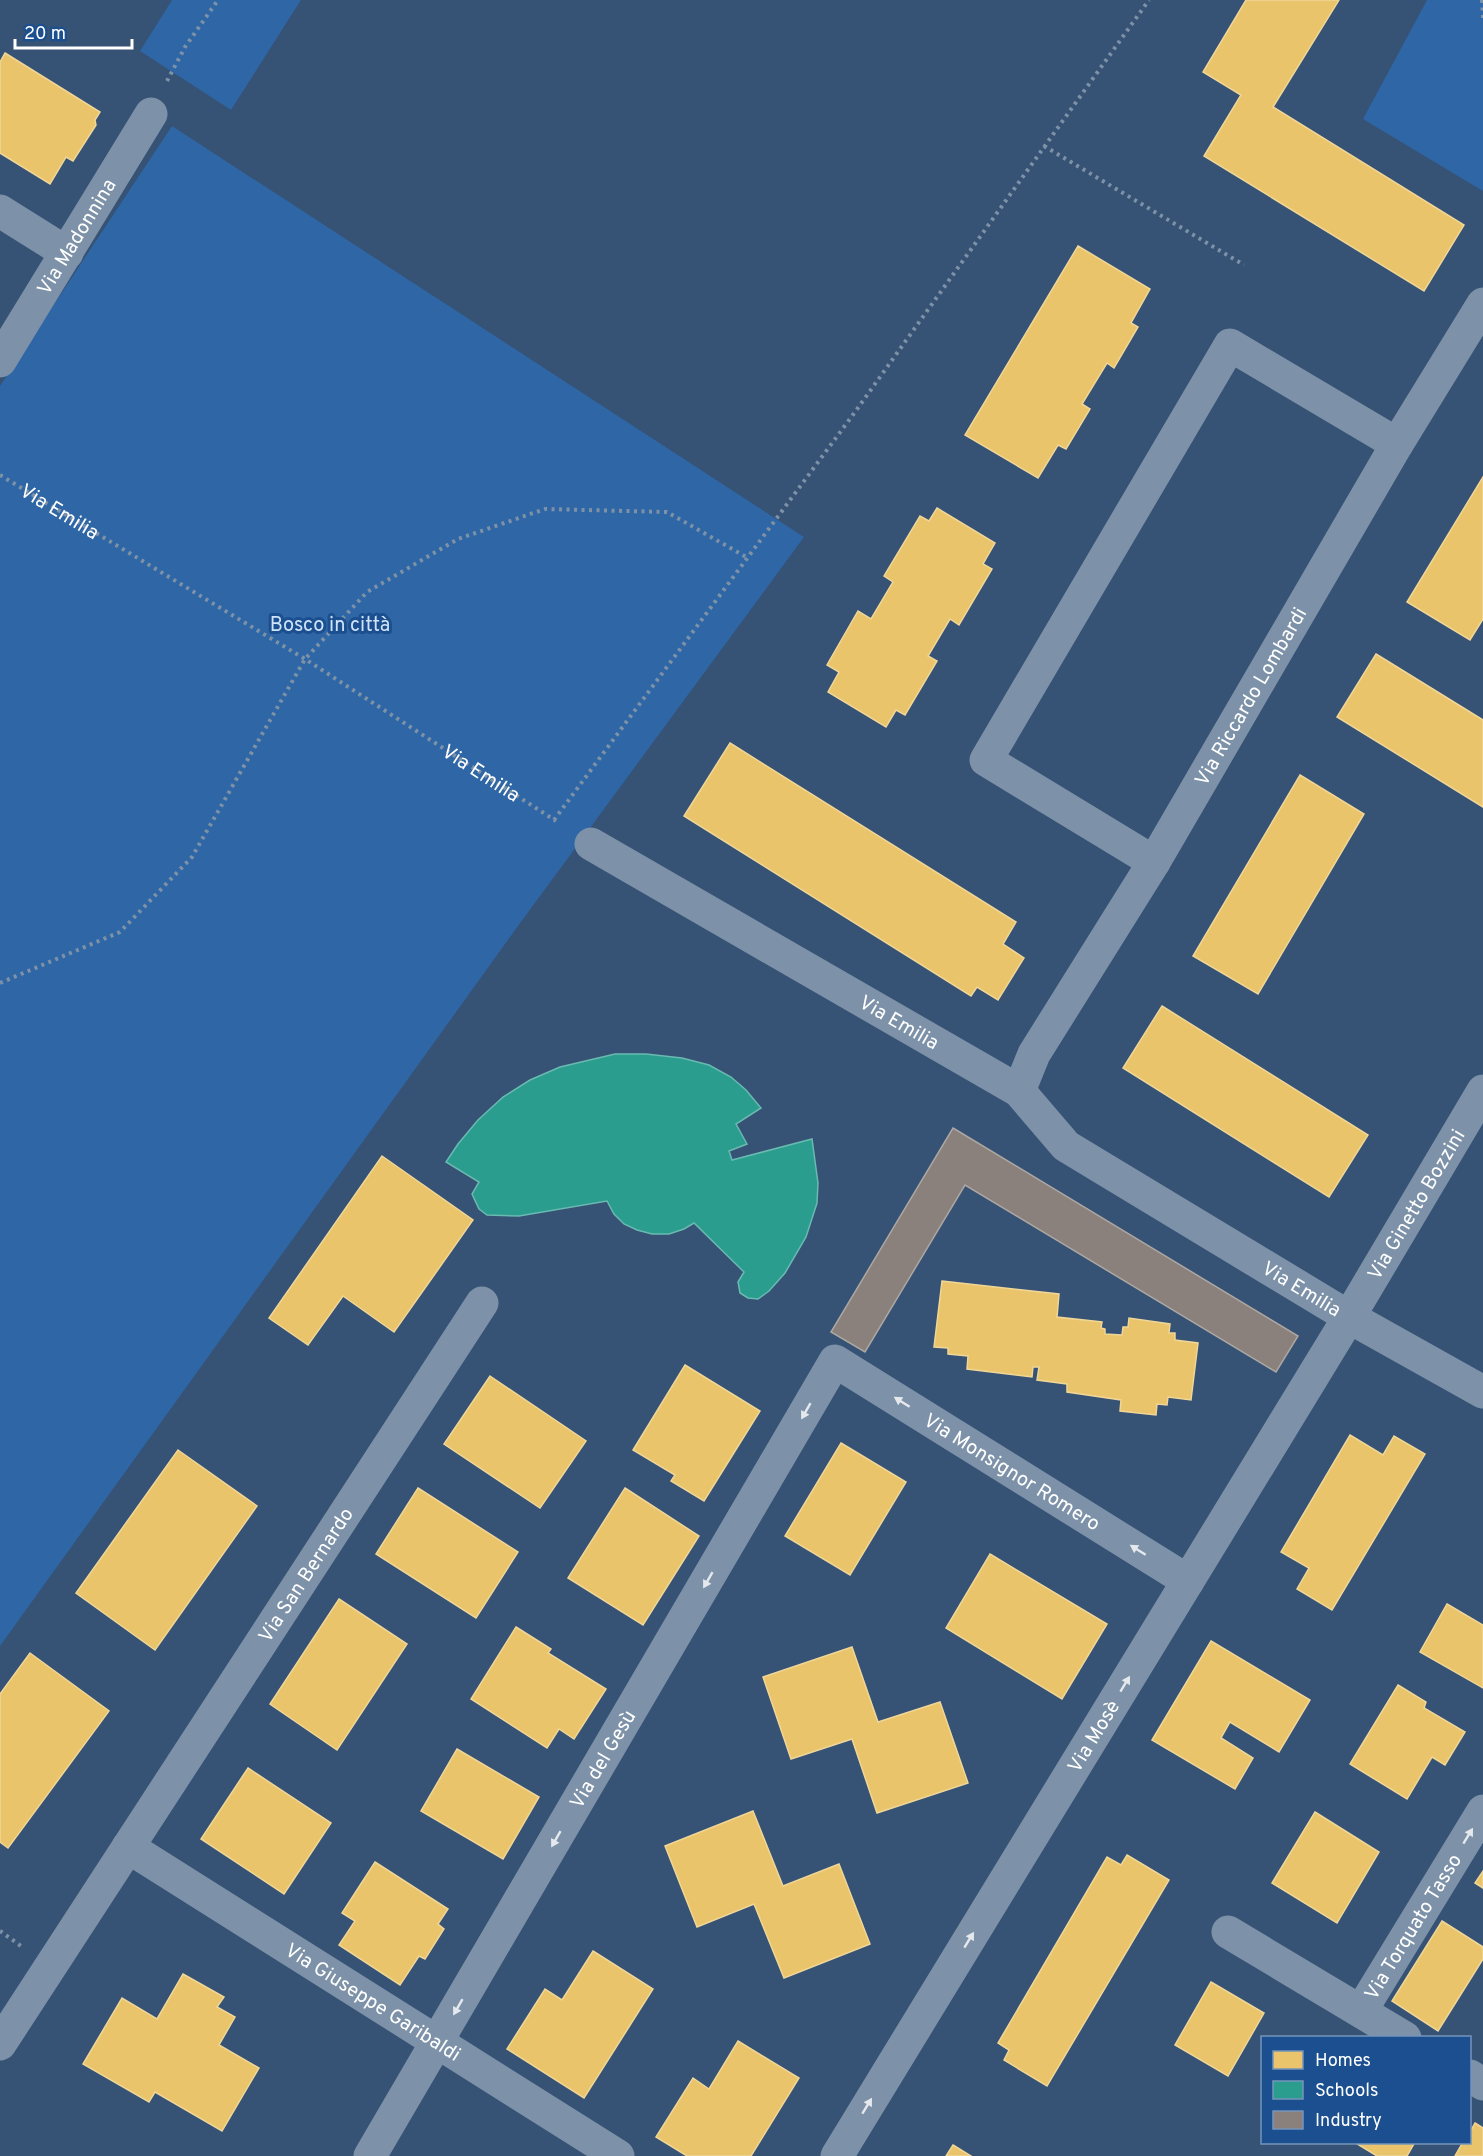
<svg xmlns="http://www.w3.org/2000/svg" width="1483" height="2156" font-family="Overpass,sans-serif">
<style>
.green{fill:#2f66a5}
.homes{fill:#e9c46a;stroke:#f0d697;stroke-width:1.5}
.schools{fill:#2a9d8f;stroke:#6abab1;stroke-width:1.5}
.industry{fill:#8a817c;stroke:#ada7a3;stroke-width:1.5}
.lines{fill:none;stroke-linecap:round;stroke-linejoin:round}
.path{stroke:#7d92a8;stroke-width:4;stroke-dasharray:3 4.5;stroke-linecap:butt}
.minor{stroke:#7d92a8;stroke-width:33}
.oneway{fill:#e5e9ee}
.labels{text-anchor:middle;stroke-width:6;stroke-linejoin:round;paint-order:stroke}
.street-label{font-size:20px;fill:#fff;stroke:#1b4f8f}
.park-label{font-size:20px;fill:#cfe3fa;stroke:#1b4f8f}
</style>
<rect width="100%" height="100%" fill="#365274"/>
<g class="green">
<path d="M172,0H301L231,110L140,51Z"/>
<path d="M1427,0H1483V191L1363,119Z"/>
<path d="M172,126L804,537L518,926L0,1646V386Z"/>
</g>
<g class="homes">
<path d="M1246,0H1339L1273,107L1464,225L1424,291L1204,156L1241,95L1203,72Z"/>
<path d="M5,53L100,112L95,120L96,125L73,161L66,157L50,184L0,153V62Z"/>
<path d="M1078,246L1150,289L1131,323L1138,327L1114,368L1107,363L1082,404L1090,409L1066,449L1058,445L1038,478L965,435Z"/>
<path d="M1483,477V619L1470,640L1407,602Z"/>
<path d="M937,508L995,543L983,564L992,569L959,625L950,619L928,656L937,661L905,715L896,710L886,727L828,692L839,672L827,665L858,611L871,619L893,582L884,576L920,516L929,521Z"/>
<path d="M1376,654L1483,720V807L1337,717Z"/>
<path d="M730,743L1016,922L1003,944L1024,958L998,1000L977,987L971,996L684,816Z"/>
<path d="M1300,775L1364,814L1258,994L1193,956Z"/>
<path d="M1162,1006L1368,1135L1329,1197L1123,1068Z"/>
<path d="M382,1156L473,1220L394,1332L343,1296L308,1345L269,1318Z"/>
<path d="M942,1281L1059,1294L1057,1317L1102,1322L1101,1328L1105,1329V1334L1122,1335L1123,1327H1128L1129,1318L1170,1324L1169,1333H1175V1340L1198,1343L1191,1400L1168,1397L1167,1405L1157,1404L1156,1415L1120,1411L1121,1400L1067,1392V1384L1037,1380L1039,1367H1033L1032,1377L967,1369L968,1356L948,1354V1348L934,1347Z"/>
<path d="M685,1365L760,1411L704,1501L671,1481L675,1475L633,1450Z"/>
<path d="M490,1376L586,1441L540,1508L444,1444Z"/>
<path d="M1350,1435L1383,1455L1394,1436L1425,1454L1332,1610L1297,1589L1309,1568L1281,1552Z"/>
<path d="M841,1443L906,1482L850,1575L785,1536Z"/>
<path d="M178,1450L257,1506L155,1650L76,1593Z"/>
<path d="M418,1488L518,1552L476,1618L376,1554Z"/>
<path d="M625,1488L699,1536L643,1625L568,1578Z"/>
<path d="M990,1554L1107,1624L1062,1699L946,1628Z"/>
<path d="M339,1599L407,1644L337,1750L270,1704Z"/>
<path d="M1447,1604L1483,1625V1688L1420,1652Z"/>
<path d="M516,1627L551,1649L548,1653L606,1689L574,1739L559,1729L547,1748L471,1699Z"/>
<path d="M1211,1641L1310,1700L1279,1752L1230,1722L1221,1738L1253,1758L1235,1789L1152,1740Z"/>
<path d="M852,1647L878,1722L940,1702L968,1783L877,1813L852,1739L791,1759L763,1677Z"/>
<path d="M30,1653L109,1711L8,1848L0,1842V1694Z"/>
<path d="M1398,1685L1426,1702L1424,1708L1465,1732L1445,1765L1432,1757L1407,1799L1350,1764Z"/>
<path d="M457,1749L539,1797L503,1859L421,1811Z"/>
<path d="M248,1768L331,1823L284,1894L201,1839Z"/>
<path d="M753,1811L783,1886L839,1864L870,1944L784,1978L754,1904L697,1927L665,1846Z"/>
<path d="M1315,1812L1379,1852L1337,1923L1272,1883Z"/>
<path d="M1127,1855L1169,1880L1047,2086L1004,2060L1009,2050L998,2043L1107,1857L1121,1865Z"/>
<path d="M375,1862L448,1909L438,1924L444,1929L425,1959L419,1956L400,1985L339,1945L355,1921L342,1913Z"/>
<path d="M1483,1871V1888L1475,1883Z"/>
<path d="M1442,1921L1483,1947V1959L1438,2031L1392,2001Z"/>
<path d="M593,1951L653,1989L584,2098L507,2049L545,1989L562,2000Z"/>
<path d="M183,1974L224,1997L217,2007L235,2017L219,2045L259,2068L222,2131L155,2092L149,2102L83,2064L122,1998L157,2019Z"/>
<path d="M1211,1982L1264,2013L1228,2076L1175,2045Z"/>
<path d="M738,2041L799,2078L751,2156H687L656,2137L693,2078L709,2089Z"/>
<path d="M1475,2123L1483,2128V2156H1455L1463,2142H1470V2132Z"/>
<path d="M1354,2142H1415L1407,2156H1377Z"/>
<path d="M953,2145L971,2156H946Z"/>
</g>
<path class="schools" d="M615,1054H646L682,1058L709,1065L731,1077L746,1090L761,1108L736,1124L747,1144L729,1151L732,1160L812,1139L818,1183L817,1203L806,1237L785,1273L769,1291L758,1299L748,1298L740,1293L738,1282L744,1272L694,1223L684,1229L669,1234H652L637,1230L624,1224L614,1214L607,1201L519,1216L487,1215L479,1209L472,1194L479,1182L446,1162L458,1144L478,1120L503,1097L530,1080L560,1067Z"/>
<path class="industry" d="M953,1128L1298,1336L1276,1372L965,1185L865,1352L831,1332Z"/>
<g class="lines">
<g class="path">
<path d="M1482,0L1483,18"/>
<path d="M167,81L185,47L218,0"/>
<path d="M1044,146L1244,265"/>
<path id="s1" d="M0,475L305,659L556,821"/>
<path d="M554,820L855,412L1149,0"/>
<path d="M0,983L120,932L192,857L305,659L367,592L458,539L545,509L667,512L748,558"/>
<path d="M0,1931L21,1946"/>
</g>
<g class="minor">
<path d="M0,211L67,253"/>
<path id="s2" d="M0,361L151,114"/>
<path id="s3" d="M591,844L1019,1091L1066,1146L1349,1317L1483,1392"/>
<path d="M1154,862L986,760L1230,345L1397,444"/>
<path id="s4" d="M1019,1091L1034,1054L1154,862L1397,444L1483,304"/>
<path id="s5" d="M128,1847L618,2156"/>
<path d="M1228,1932L1405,2038"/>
<path id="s6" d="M1361,2011L1483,1811"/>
<path id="s7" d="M0,2044L482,1303"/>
<path d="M1470,2076L1483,2084"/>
<path id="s8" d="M370,2156L835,1361L1188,1581"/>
<path id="s9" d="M837,2156L1349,1317L1483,1091"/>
</g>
</g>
<defs><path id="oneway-solid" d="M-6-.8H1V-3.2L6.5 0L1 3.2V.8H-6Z" transform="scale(1.5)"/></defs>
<g class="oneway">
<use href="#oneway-solid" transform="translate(902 1402) rotate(-148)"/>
<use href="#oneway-solid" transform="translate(806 1411) rotate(120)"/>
<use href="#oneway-solid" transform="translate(1138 1550) rotate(-148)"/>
<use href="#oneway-solid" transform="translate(708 1580) rotate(120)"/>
<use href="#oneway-solid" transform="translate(1125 1684) rotate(-59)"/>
<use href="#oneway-solid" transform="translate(1468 1836) rotate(-59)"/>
<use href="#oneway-solid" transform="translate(556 1839) rotate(120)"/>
<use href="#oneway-solid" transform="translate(969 1940) rotate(-59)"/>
<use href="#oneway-solid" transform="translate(458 2007) rotate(120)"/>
<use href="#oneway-solid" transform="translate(867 2106) rotate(-59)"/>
</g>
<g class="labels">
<g class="street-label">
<text dy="7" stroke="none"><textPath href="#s2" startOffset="146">Via Madonnina</textPath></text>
<text dy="7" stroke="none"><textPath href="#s1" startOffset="70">Via Emilia</textPath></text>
<text dy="7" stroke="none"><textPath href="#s4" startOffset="458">Via Riccardo Lombardi</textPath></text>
<text dy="7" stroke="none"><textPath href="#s1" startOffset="566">Via Emilia</textPath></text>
<text dy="7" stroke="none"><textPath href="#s3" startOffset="356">Via Emilia</textPath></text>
<text dy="7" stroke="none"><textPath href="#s9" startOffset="1114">Via Ginetto Bozzini</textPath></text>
<text dy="7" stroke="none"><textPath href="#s3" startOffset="842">Via Emilia</textPath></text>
<text dy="7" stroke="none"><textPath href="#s8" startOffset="1130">Via Monsignor Romero</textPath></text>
<text dy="7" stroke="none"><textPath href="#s7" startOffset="560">Via San Bernardo</textPath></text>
<text dy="7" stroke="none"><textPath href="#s9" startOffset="492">Via Mosè</textPath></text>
<text dy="7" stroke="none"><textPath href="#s8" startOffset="460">Via del Gesù</textPath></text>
<text dy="7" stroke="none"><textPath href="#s6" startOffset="99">Via Torquato Tasso</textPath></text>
<text dy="7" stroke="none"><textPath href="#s5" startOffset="290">Via Giuseppe Garibaldi</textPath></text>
</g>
<g class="park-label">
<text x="330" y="631">Bosco in città</text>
</g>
</g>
<rect x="1261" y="2036" width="210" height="108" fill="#1b4f8f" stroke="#7695bc" stroke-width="1.5"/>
<rect x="1273" y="2051" width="30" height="18" fill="#e9c46a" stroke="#7695bc" stroke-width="1.5"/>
<text x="1315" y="2066" font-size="18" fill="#ffffff">Homes</text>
<rect x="1273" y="2081" width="30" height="18" fill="#2a9d8f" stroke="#7695bc" stroke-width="1.5"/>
<text x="1315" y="2096" font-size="18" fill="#ffffff">Schools</text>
<rect x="1273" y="2111" width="30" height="18" fill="#8a817c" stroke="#7695bc" stroke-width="1.5"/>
<text x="1315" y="2126" font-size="18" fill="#ffffff">Industry</text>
<path d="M15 39v9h117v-9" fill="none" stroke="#ffffff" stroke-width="3"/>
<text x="24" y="39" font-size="18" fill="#ffffff" stroke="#1b4f8f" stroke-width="4.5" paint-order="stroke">20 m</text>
</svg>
